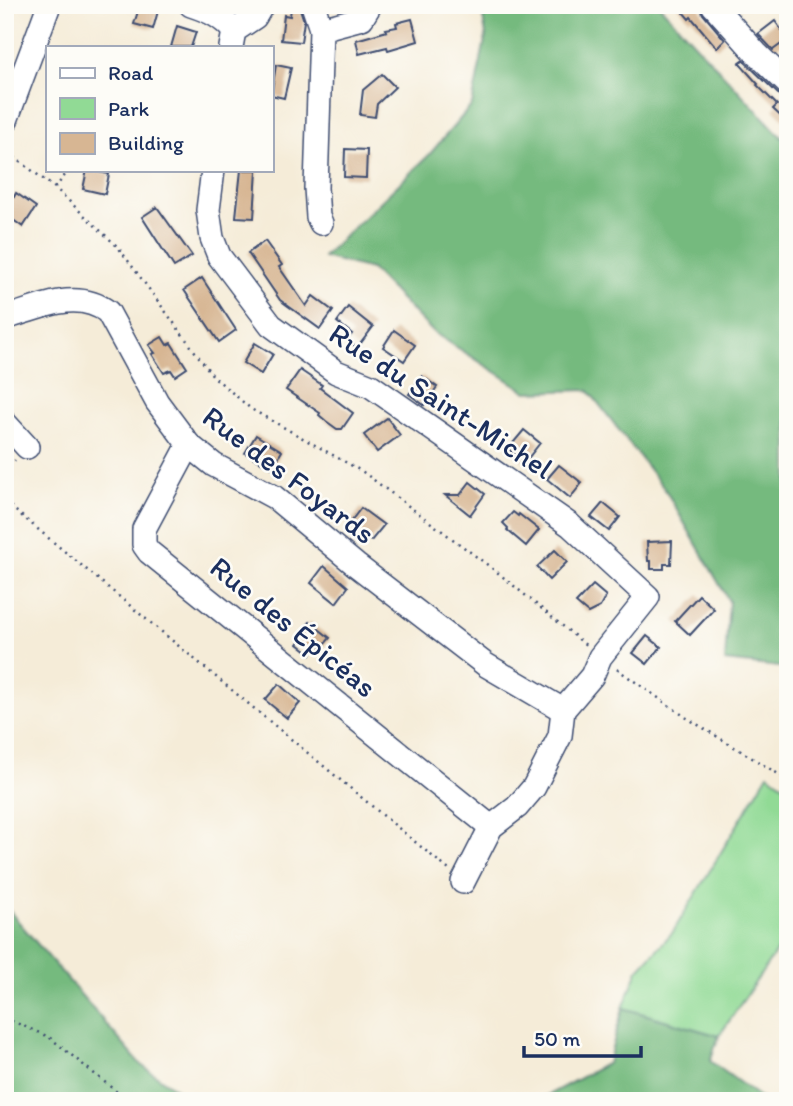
<svg xmlns="http://www.w3.org/2000/svg" width="793" height="1106" font-family="Itim,sans-serif">
<style>
.green{fill:#91da95;stroke:#56847a;stroke-width:2}
.forest{fill:#74ba7e;stroke:#48746e;stroke-width:2}
.building{fill:#d7b693}
.lines{fill:none;stroke-linecap:round;stroke-linejoin:round}
.minor-casing{stroke:#3c4b70;stroke-width:26}
.path{stroke:#3c4b70;stroke-width:2.5;stroke-dasharray:2 5;stroke-linecap:butt}
.minor{stroke:#fff;stroke-width:23}
.labels{text-anchor:middle;stroke-width:5;stroke-linejoin:round;paint-order:stroke}
.street-label{font-size:30px;fill:#1b2f5e;stroke:#fdfcf7}
</style>
<rect width="100%" height="100%" fill="#fdfcf7"/>
<filter id="ink" filterUnits="userSpaceOnUse"><feTurbulence type="fractalNoise" baseFrequency=".0143" numOctaves="2"/><feDisplacementMap in="SourceGraphic" scale="14" xChannelSelector="R" yChannelSelector="G"/><feConvolveMatrix kernelMatrix="1 2 1 2 8 2 1 2 1" color-interpolation-filters="sRGB"/></filter>
<filter id="wash" filterUnits="userSpaceOnUse"><feTurbulence type="fractalNoise" baseFrequency=".00686" numOctaves="4" result="noise"/><feDisplacementMap in="SourceGraphic" scale="28" xChannelSelector="R" yChannelSelector="G"/><feGaussianBlur stdDeviation="1.57" result="paint"/><feColorMatrix in="noise" values="0 0 0 0 0 0 0 0 0 0 0 0 0 0 0 0 0 1.4 0 .05"/><feComposite in="paint" operator="in"/></filter>
<g filter="url(#wash)">
<rect width="100%" height="100%" fill="#f5ecd8"/>
<path class="green" d="M768,774L788,788V934L719,1036L623,1008L638,970L673,932Z"/>
<g class="forest">
<path d="M481,5H659L788,144V668L725,661L729,601L666,491L588,390L527,392L433,332L371,269L323,257L429,155L472,105L486,35Z"/>
<path d="M5,906L141,1065L193,1101H5Z"/>
<path d="M623,1008L719,1036L710,1061L765,1101H537L608,1063Z"/>
</g>
<g id="blocks">
<g class="building">
<path d="M140,5L158,11L153,29L134,24Z"/>
<path d="M677,5H699L703,14L725,40L717,48L691,17L689,19Z"/>
<path d="M291,8L300,9L304,21L301,42L281,40L284,15L290,16Z"/>
<path d="M412,19L418,41L388,50L387,47L359,54L356,40L387,31L386,29L397,27L396,23Z"/>
<path d="M775,21L788,39L773,50L758,34Z"/>
<path d="M177,26L196,32L191,47H171Z"/>
<path d="M743,60L778,94L788,98V123L773,109L777,105L757,85L758,84L739,63Z"/>
<path d="M276,65L291,68L284,98L271,95Z"/>
<path d="M382,74L395,87L377,104L375,117L360,115L363,90Z"/>
<path d="M345,149L367,150L366,178L344,177Z"/>
<path d="M87,170L109,174L105,194L83,189Z"/>
<path d="M241,170H257L254,218L236,217Z"/>
<path d="M5,191L14,197L16,193L36,207L23,227L5,214Z"/>
<path d="M157,207L192,256L174,267L142,217Z"/>
<path d="M265,241L282,265L279,267L306,306L313,296L333,311L320,329L280,300L248,253Z"/>
<path d="M202,278L236,330L219,342L184,290Z"/>
<path d="M348,307L373,327L357,348L347,340L352,334L337,322Z"/>
<path d="M394,330L415,345L404,361L383,347Z"/>
<path d="M162,337L167,345L171,343L187,368L175,376L171,370L164,373L152,354L155,353L149,345Z"/>
<path d="M255,343L273,354L261,374L243,363Z"/>
<path d="M300,370L322,385L320,388L353,413L342,429H337L326,421L319,415L320,413L286,390Z"/>
<path d="M422,376L437,387L424,405L409,394Z"/>
<path d="M387,418L400,435L377,452L364,435Z"/>
<path d="M524,430L540,443L525,462L508,449Z"/>
<path d="M256,435L282,451L272,468L245,453Z"/>
<path d="M559,465L582,483L570,498L547,479Z"/>
<path d="M470,482L485,494L470,515L445,495H460Z"/>
<path d="M603,503L620,517L609,531L591,517Z"/>
<path d="M361,508L384,525L371,541L348,525Z"/>
<path d="M513,512L518,516L519,514L539,530L526,546L507,530L508,528L503,523Z"/>
<path d="M672,541L671,564H664V569H651V561H648L647,542Z"/>
<path d="M555,550L567,562L549,580L537,567Z"/>
<path d="M324,566L348,587L336,603L311,583Z"/>
<path d="M593,585L606,596L600,607L588,613L576,603Z"/>
<path d="M699,595L714,609L690,635L675,621Z"/>
<path d="M310,622L330,638L318,652L315,649L311,654L298,644L302,639L299,636Z"/>
<path d="M647,636L661,647L647,664L633,653Z"/>
<path d="M279,684L300,703L287,718L265,700Z"/>
</g>
</g>
</g>
<g filter="url(#ink)">
<use href="#blocks" fill-opacity="0" stroke="#3c4b70" stroke-width="2"/>
<g class="lines">
<g class="minor-casing">
<g id="minor">
<path d="M191,5C209,11 221,16 234,31"/>
<path d="M313,5L321,29L316,188L318,217L321,223"/>
<path d="M713,5L756,53L788,84"/>
<path d="M321,29L362,18L370,5"/>
<path d="M231,47L234,31L255,17L262,5"/>
<path d="M5,123L49,5"/>
<path d="M213,170L208,210L212,238L219,256L271,325L336,372L371,386L570,525L648,597L600,657L592,676L563,710L560,736L534,787L517,807L491,827L463,882"/>
<path d="M5,318C39,308 77,288 108,312L157,402L189,445L214,465L274,497L356,565L486,665L563,710"/>
<path d="M5,423L27,447"/>
<path d="M189,445L144,529V545L149,552L491,827"/>
</g>
</g>
<g class="path">
<path d="M15,140L9,153L55,188L118,247L213,376L251,409L363,472L497,572L587,646"/>
<path d="M55,188L69,170"/>
<path d="M5,471L15,460"/>
<path d="M5,502L449,870"/>
<path d="M617,669L687,718L788,780"/>
<path d="M5,1018L49,1037L128,1101"/>
</g>
<use href="#minor" class="minor"/>
</g>
</g>
<g class="labels">
<g class="street-label">
<text transform="translate(441 401) rotate(33)" y="10">Rue du Saint-Michel</text>
<text transform="translate(289 475) rotate(37)" y="10">Rue des Foyards</text>
<text transform="translate(293 627) rotate(39)" y="10">Rue des Épicéas</text>
</g>
</g>
<rect width="793" height="1106" fill="none" stroke="#fdfcf7" stroke-width="28"/>
<rect x="46" y="46" width="228" height="126" fill="#fdfcf7" stroke="#a3aaba" stroke-width="2"/>
<rect x="60" y="68" width="35" height="10" fill="#ffffff" stroke="#a3aaba" stroke-width="2"/>
<text x="108" y="80" font-size="21" fill="#1b2f5e">Road</text>
<rect x="60" y="98" width="35" height="21" fill="#91da95" stroke="#a3aaba" stroke-width="2"/>
<text x="108" y="116" font-size="21" fill="#1b2f5e">Park</text>
<rect x="60" y="133" width="35" height="21" fill="#d7b693" stroke="#a3aaba" stroke-width="2"/>
<text x="108" y="150" font-size="21" fill="#1b2f5e">Building</text>
<path d="M524 1046v10h117v-10" fill="none" stroke="#1b2f5e" stroke-width="3.5"/>
<text x="534" y="1046" font-size="21" fill="#1b2f5e" stroke="#fdfcf7" stroke-width="5" paint-order="stroke">50 m</text>
</svg>
